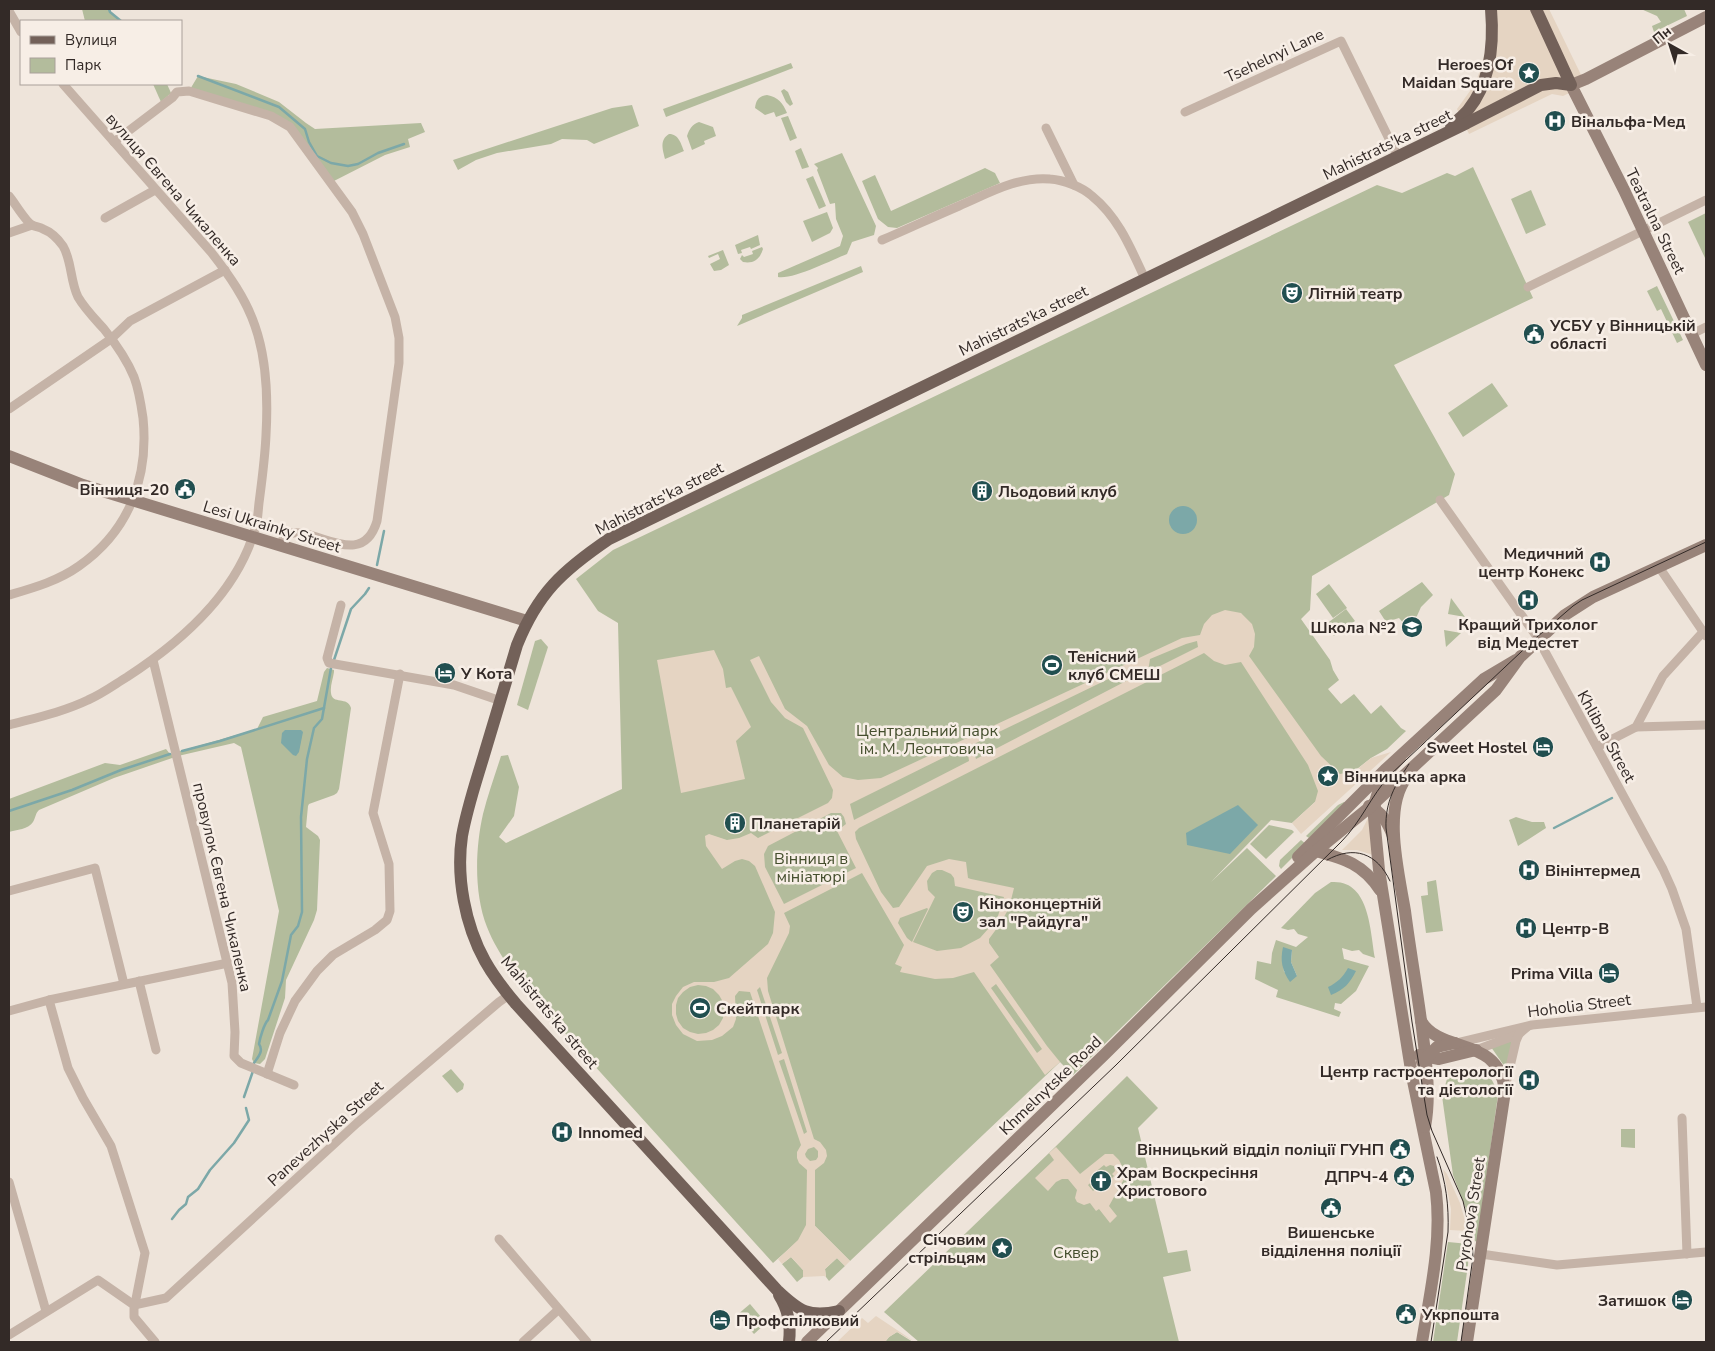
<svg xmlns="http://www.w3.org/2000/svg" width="1715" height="1351" font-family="'Nunito Sans',sans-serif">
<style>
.green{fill:#b3bc9c;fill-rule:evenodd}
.plaza{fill:#e5d4c2;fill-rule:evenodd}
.water{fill:#7ca8a8}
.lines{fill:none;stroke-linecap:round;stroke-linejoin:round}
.stream{stroke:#7ca8a8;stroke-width:2.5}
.street{stroke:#c5b3a7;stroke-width:9}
.secondary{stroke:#988379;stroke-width:12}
.primary{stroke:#736159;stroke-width:12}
.tram{stroke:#332a27;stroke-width:1}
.labels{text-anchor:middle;stroke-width:5;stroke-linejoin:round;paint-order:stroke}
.street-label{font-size:16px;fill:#332a27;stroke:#f7eee6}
.poi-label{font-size:16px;font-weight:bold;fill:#332a27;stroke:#f7eee6;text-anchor:start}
.park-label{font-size:16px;fill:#444e2d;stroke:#f7eee6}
</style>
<rect width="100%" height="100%" fill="#eee4da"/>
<g class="green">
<path d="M82,9H111L110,12L121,21H85Z"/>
<path d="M1641,9H1684L1687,16L1654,32L1652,26L1661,22L1657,16Z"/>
<path d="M791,63L793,68L666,117L663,109Z"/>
<path d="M198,76L236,84L279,102L306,123L315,129L421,123L425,132L408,139L410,147L385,155L330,183L289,127L271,116L189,91Z"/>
<path d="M153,84H167L171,93L161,102Z"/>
<path d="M784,89L788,92L793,104L790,106L786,102L781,91Z"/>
<path d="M767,95C778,97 783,103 787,113L776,117L774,112L765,115L755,108C756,100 759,96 767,95Z"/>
<path d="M632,105L639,126L594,144L587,140L562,139L551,144L497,153L476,160L458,170L453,160L612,108Z"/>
<path d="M788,116L797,138L790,141L781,118Z"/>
<path d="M699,122L713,127L716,136L704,141L705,144L692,150L687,136C689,130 692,124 699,122Z"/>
<path d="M669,134C679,134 681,144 684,151L665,159C663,150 659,140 669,134Z"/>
<path d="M801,148L809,167L802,169L795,151Z"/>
<path d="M842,153L876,226L874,235L852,242L847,254C832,260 792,280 778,277V273L840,246L843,236L836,219L835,203L830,204L817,170L818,168L814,164Z"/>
<path d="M1473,167L1533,298L1394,365L1455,474L1449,495L1312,576L1310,610L1301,619L1330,660L1333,670L1339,680L1328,689L1341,704L1354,694L1371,714L1381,705L1401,728L1406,731L1387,749L1371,758L1315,802L1292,823L1271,820L1211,882L1247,848L1276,876L1073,1075L1060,1062L850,1261L815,1226L773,1263L525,989C511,970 496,950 487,927C474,894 475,849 483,814C488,794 495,775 501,756L508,755L519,787L514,816L499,837L506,843L622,789L618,623L598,611L576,579L613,550L1377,185L1402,193L1447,173L1455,176Z"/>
<path d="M985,168L995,173L1000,183L897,228L888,227L878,219L862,181L875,175L891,211Z"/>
<path d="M813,176L826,206L819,209L806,179Z"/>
<path d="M1531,190L1546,225L1526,234L1511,199Z"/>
<path d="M827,212L833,228L830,233L812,242L803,221Z"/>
<path d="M1706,213V260L1688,222Z"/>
<path d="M758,235L760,245L751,249L750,247L741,250L742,253L738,254L735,245Z"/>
<path d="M762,247L763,249C760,259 754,264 743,262L740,259L742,255L744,257L753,254L752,251Z"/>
<path d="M723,250L729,265L721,270L714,271L710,264L720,259L718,254L709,258L708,256Z"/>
<path d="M861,266L863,272L737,326L742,318V315Z"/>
<path d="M1657,286L1683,340L1677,343L1661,309L1657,311L1647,291Z"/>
<path d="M1492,383L1508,406L1463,437L1448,413Z"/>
<path d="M1422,582L1433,595L1421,607L1412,627L1406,626L1399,618L1386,622L1379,611Z"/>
<path d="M1329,584L1347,608L1333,618L1316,594Z"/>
<path d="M1451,598L1465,617L1448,614Z"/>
<path d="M1346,609L1355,621L1334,636L1325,625Z"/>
<path d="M1444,630L1461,633L1446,647Z"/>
<path d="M541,639L548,647L528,710L517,705L535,641Z"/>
<path d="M327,668L334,670V672C333,679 330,686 331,693C332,705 348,696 351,708L339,789L337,793L334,795L309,804L308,806L306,827L318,836L320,840L317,910L314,920L286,980L285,998L265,1059L260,1064L254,1063L252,1059L279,911L241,747L234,743L178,756L114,778L39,810C35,814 36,817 33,822C29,829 16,830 9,832V799L105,763L120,765L166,749L170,754L257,729L263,717L317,701L324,672Z"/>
<path d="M1344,802L1347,804L1309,838L1306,836L1338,805Z"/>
<path d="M1516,817L1532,822H1544L1546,828L1518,846L1509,820Z"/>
<path d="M1269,825L1292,830L1294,832L1266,859L1250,844Z"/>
<path d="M1301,840L1306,844L1281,869L1279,866L1280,860Z"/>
<path d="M1436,880L1443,931L1426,933L1421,896L1428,895L1427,882Z"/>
<path d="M1331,882C1370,879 1370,931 1375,958L1363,954L1359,950L1352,951L1342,948L1344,959L1369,966L1356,991L1341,1004L1335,1003L1334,1009L1341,1012L1339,1017L1276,997L1278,990L1255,979L1257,961L1271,964L1272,953L1276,940L1296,947L1308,937L1298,934L1294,929L1288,930L1281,928L1315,893ZM1292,950L1291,962L1297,976L1284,972L1282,954Z"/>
<path d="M1512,1041L1507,1070L1491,1047Z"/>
<path d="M451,1069L464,1084L463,1089L457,1093L442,1076Z"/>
<path d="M1469,1069C1488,1070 1493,1078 1498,1095L1477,1242L1475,1241L1470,1220L1453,1175L1442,1096L1447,1079L1459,1070Z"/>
<path d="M1127,1076L1158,1108L1138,1128L1168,1253L1187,1250L1191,1271L1163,1277L1179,1342H919L884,1312L1049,1153Z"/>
<path d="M1621,1129H1635V1148L1621,1147Z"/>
<path d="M1448,1242L1469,1244L1468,1265L1457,1342H1433Z"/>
<path d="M791,1257L803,1270V1277L797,1282L782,1264Z"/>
<path d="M837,1258L845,1266L829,1281L826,1277L825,1269Z"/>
<path d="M750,1304L761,1317L765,1324L754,1334L737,1315Z"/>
<path d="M897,1332L913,1342H885L889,1337Z"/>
</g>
<g class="plaza">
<path d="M1486,9H1549L1586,85L1563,96L1552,94L1469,134L1457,109L1475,84L1483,62L1487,38Z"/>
<path d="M1225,610L1241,613L1252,624L1255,634L1254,647L1249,656L1321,756L1340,774L1355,771L1371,758L1391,752L1301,834L1292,823L1315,802L1318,791L1308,765L1241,662L1225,665L1214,661L1204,653L859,828L855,832L856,839L881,892L893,908L899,907L927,866L949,859L966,862L968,878L971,879L1014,888L1009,908L1000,924L989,939V943L999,957L990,965L1047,1046L1060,1062L1045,1075L974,972L953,978L935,979L900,972L902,967L895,964L904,945L862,873L784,913L790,926L789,933L767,978L768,991L814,1139L820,1142L826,1150L827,1156L824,1163L815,1170V1226L850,1261L845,1266L837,1258L825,1269L826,1277L824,1276L803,1277V1270L791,1257L782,1264L778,1259L798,1240L806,1225L807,1170L799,1163L797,1158V1152L801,1145L750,992L739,991L735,996L736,1019L733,1027L722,1036L712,1040L697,1041L683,1034L676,1025L672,1015V1004L676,996L683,987L694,982H714L729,978L768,944L773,933L775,912L755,866L749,861L742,859L735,861L722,869L706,846L705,836L709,834L727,840L739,838L751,833L758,838L828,803L832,798L833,790L803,728L785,718L771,702L750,660L759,656L785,709L807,726L829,765L843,777L858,780L881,778L1182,638L1200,635L1204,624L1212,615ZM1197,641L1198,647L1148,672L1150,659L1186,644ZM1129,669L1128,680L976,759L972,745ZM967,746L969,761L854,820L850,804ZM831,813H841L844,817L846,824L837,831L856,868L784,904L765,867L764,854L768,846ZM937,870H942L951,874L954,878L955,886L1004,897L997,919L980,938L961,948L937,951L913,942L935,897L928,890L927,881L932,873ZM927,908L928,909L912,942L907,938L898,923L900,918ZM996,984L1042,1049L1037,1053L991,988ZM698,985L706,986L713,989L719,995L723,1002L724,1010L723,1018L719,1025L713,1030L706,1033L698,1034L690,1032L683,1028L678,1021L676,1014V1005L678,998L683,992L690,987ZM760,987L782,1053L778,1055L757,990ZM784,1059L807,1132L804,1134L779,1061ZM814,1147L818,1151V1157L816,1160L810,1161L806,1157L805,1154L808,1149Z"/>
<path d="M714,650L723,669L726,688L731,687L751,727L736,741L745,779L681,793L657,660Z"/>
<path d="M1369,816L1373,855L1357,850H1342L1362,830Z"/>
<path d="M1056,1147L1080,1174L1105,1154H1113L1119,1160L1123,1168L1124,1179L1109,1206L1117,1216L1110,1223L1099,1209L1096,1211L1090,1203L1084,1205L1077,1202L1075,1198L1077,1190L1068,1179H1062L1056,1182L1048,1191L1035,1178L1054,1160L1049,1153ZM1104,1165L1106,1167L1110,1165L1114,1166L1115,1171L1112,1174L1114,1176L1104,1186L1102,1184L1093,1191L1088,1185L1096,1178L1093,1174Z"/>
<path d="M1443,1169L1447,1174L1460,1203L1468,1231L1450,1230L1451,1209Z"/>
<path d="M876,1316L915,1342L897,1332L889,1337L885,1342H837L862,1318L868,1323Z"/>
</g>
<g class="water">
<circle cx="1183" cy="520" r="14"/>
<path d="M285,730H301L303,732L299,752L296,756L293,755L281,743L282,733Z"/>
<path d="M1238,805L1258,825L1230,854L1187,845L1186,833Z"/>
<path d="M1283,947L1292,950L1291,962L1297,976L1290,982C1282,970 1280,961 1283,947Z"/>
<path d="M1348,968L1356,971C1350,983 1344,990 1331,995L1328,987C1337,983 1343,977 1348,968Z"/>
</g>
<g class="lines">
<g class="stream">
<path d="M109,9L110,12L121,21"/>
<path d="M198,76L279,107L305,129L309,142L317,156L331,163L348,166L358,164L378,153L404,144"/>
<path d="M377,565L384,531"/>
<path d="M334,660L351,609L365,594L369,588"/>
<path d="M182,751L220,741L324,708"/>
<path d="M9,811L72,790L121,770L170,754"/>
<path d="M1554,828L1612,798"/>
<path d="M254,1063C258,1057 264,1051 259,1044C260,1038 264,1024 268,1020L282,981L291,935L298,926L302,912L301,817L307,759L314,728L322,719L331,668"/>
<path d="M244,1097L253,1071"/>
<path d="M172,1219L179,1210L186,1204L188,1197L198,1189L210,1170L234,1143L249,1120L246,1108"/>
</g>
<g class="street">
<path d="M9,11L21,32"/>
<path d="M1185,112L1341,41L1398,157"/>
<path d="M1046,128L1074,185"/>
<path d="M114,142L172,98L177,92L189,91L271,116L290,127L352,212L363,234L395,317L399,338V363L377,521C361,575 308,519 284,536L281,545"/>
<path d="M9,196C15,203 25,221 32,225C36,227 40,227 43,229C51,232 58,239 63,246C72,261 70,281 78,297C85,309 95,319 104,329C116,344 127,360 134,377C139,390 141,404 143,418C149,478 129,531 79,566C58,581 33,588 9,595"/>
<path d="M105,218L155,190"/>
<path d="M9,233L32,225"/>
<path d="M882,240C908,229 933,217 959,206C987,194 1018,176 1050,179C1064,180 1082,187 1092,196C1119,218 1131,249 1145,279"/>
<path d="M1528,287L1706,200"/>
<path d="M1692,334L1706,327"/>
<path d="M9,409L111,339L130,321L225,270"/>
<path d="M1440,500L1537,637L1663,869L1672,889L1686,929L1697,1007"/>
<path d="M1659,567L1706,636"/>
<path d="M341,605L327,658L329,663L454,685L501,701"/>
<path d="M153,660L232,983L235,1032L234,1056L241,1063L294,1085"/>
<path d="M9,725C35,718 63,712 88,700C102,694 114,685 127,677C181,642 237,593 255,529C258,521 258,511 259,503C262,480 265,458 266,435C268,400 267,360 255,326C246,299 229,275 211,252L63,84"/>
<path d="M1636,727L1706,725"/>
<path d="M1597,747L1636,727L1663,676L1703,632"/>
<path d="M9,891L95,868L124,984"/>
<path d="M139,981L156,1050"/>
<path d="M49,1000L68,1068L83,1098L111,1146L145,1253L134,1309V1317L155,1342"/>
<path d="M9,1011L49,1000L228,963"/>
<path d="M1457,1043L1532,1025L1706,1007"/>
<path d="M1476,1050L1519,1034"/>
<path d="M267,1074L280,1033L295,1001L317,971L333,955L375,930L387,920L390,911L389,864L373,813L400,674"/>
<path d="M1505,1088L1516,1041L1519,1034L1527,1027"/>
<path d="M1682,1118L1687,1254"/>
<path d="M9,1182L46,1311"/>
<path d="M499,1239L587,1342"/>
<path d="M1481,1254L1557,1265L1706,1252"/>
<path d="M9,1335L98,1280L134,1305L166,1298L357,1123L499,1002L509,995"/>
<path d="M523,1342L558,1310"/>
</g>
<g class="secondary">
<path d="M1706,17L1586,79L1571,85L1624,190L1706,365"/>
<path d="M9,456L83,485L527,621"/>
<path d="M1400,758L1387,772L1380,786L1375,802L1374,817L1379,870L1412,1076L1436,1192C1442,1242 1430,1293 1422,1342"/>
<path d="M1407,777C1382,808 1399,874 1405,911C1410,950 1417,989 1422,1028C1426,1061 1431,1094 1425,1127"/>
<path d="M1369,806C1382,812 1388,823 1393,836"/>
<path d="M1316,851C1345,859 1363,864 1380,890"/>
<path d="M1298,857L1385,770L1484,679L1516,660"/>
<path d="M1421,1021C1441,1055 1499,1035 1505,1091L1467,1342"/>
<path d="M1419,1055L1439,1059L1476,1050"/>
<path d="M1422,1062L1437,1047L1455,1043"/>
<path d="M807,1342L1105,1054L1251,909L1316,851L1370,807L1496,690L1520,657L1565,615L1593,597L1706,545"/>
</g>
<g class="primary">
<path d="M1451,127C1456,121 1463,116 1468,110C1491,82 1494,44 1491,9"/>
<path d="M779,1295C788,1309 791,1326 789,1342"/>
<path d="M839,1311C809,1318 799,1311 777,1290L516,1004C505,991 494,977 485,961C465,925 456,877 462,836C467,808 476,782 484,755C495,718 506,682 517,645C538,593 562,571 609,539L1467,123L1541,85L1556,83L1571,85L1536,9"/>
</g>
<g class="tram">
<path d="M1409,764C1395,785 1385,802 1386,828L1412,1022L1427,1115L1432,1131L1463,1201L1472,1240L1473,1257L1461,1342"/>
<path d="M1327,860C1354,845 1377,853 1390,881"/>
<path d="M826,1342L1116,1065L1341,842C1361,822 1371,796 1390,775L1537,637L1573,606L1582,600L1706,542"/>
<path d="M1431,1342L1448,1232C1449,1206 1446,1181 1437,1157"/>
</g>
</g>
<defs>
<g id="sight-disc" transform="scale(1.125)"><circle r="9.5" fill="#214f50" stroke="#f7eee6"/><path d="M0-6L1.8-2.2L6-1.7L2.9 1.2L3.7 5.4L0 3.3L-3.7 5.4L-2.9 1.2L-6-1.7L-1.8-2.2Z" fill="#fff"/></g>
<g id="hospital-disc" transform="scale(1.125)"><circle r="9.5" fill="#214f50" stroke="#f7eee6"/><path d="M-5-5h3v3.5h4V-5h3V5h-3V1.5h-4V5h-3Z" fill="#fff"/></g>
<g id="theatre-disc" transform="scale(1.125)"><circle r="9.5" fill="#214f50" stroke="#f7eee6"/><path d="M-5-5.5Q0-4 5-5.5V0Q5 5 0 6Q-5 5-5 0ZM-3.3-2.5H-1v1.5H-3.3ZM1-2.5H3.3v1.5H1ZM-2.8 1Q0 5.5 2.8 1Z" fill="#fff"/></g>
<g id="civic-disc" transform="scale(1.125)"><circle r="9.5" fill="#214f50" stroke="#f7eee6"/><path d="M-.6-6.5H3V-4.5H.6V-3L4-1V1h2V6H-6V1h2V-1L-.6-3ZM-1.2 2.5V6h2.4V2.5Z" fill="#fff"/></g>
<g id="building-disc" transform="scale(1.125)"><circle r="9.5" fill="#214f50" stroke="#f7eee6"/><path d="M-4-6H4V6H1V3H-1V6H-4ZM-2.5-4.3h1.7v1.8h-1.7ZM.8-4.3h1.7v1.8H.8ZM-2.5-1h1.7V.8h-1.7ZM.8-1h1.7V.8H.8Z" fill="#fff"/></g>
<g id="school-disc" transform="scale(1.125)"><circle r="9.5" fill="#214f50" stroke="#f7eee6"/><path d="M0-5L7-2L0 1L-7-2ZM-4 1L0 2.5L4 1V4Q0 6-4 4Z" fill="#fff"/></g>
<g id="stadium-disc" transform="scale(1.125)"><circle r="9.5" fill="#214f50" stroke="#f7eee6"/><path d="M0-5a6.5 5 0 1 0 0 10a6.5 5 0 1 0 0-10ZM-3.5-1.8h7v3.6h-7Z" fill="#fff"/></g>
<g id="hotel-disc" transform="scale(1.125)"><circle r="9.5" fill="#214f50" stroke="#f7eee6"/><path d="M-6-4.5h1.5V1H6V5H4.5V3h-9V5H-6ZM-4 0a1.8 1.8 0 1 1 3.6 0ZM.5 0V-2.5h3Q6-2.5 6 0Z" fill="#fff"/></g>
<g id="church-disc" transform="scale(1.125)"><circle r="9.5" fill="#214f50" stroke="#f7eee6"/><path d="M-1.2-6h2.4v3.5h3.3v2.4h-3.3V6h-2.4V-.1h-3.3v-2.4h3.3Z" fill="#fff"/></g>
</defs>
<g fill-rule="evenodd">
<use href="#sight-disc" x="1529" y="73"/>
<use href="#hospital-disc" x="1555" y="121"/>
<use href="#theatre-disc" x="1292" y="293"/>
<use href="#civic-disc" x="1534" y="334"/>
<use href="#civic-disc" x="185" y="489"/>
<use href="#building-disc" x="982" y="491"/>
<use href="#hospital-disc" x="1600" y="562"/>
<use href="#hospital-disc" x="1528" y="600"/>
<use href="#school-disc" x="1412" y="627"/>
<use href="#stadium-disc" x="1052" y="665"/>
<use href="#hotel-disc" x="445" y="673"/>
<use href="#hotel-disc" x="1543" y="747"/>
<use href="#sight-disc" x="1328" y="776"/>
<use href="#building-disc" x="735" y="823"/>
<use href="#hospital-disc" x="1529" y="870"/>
<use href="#theatre-disc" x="963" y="912"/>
<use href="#hospital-disc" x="1526" y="928"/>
<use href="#hotel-disc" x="1609" y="973"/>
<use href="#stadium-disc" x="700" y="1008"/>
<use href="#hospital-disc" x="1529" y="1080"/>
<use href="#hospital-disc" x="562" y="1132"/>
<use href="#civic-disc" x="1400" y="1149"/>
<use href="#civic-disc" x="1404" y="1176"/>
<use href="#church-disc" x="1101" y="1181"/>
<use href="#civic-disc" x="1331" y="1208"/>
<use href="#sight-disc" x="1002" y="1248"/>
<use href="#hotel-disc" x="1682" y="1300"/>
<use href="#civic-disc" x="1406" y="1314"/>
<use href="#hotel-disc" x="720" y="1320"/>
</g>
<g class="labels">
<g class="street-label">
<text transform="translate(1274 55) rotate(-25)" y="6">Tsehelnyi Lane</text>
<text transform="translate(1387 144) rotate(-26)" y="6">Mahistrats'ka street</text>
<text transform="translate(174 189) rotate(49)" y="6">вулиця Євгена Чикаленка</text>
<text transform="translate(1656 221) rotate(64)" y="6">Teatralna Street</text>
<text transform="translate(1023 320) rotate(-26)" y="6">Mahistrats'ka street</text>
<text transform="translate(659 498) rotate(-27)" y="6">Mahistrats'ka street</text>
<text transform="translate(272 526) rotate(17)" y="6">Lesi Ukrainky Street</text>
<text transform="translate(1607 736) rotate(61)" y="6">Khlibna Street</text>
<text transform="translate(223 887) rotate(77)" y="6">провулок Євгена Чикаленка</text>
<text transform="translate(1579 1005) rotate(-7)" y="6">Hoholia Street</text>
<text transform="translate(550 1012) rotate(50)" y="6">Mahistrats'ka street</text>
<text transform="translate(1050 1085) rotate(-44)" y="6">Khmelnytske Road</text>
<text transform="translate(325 1133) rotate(-42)" y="6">Panevezhyska Street</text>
<text transform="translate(1470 1214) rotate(-81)" y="6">Pyrohova Street</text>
</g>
<g class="poi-label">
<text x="1513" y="70" text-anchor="end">Heroes Of<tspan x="1513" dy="18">Maidan Square</tspan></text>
<text x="1571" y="127">Вінальфа-Мед</text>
<text x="1308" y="299">Літній театр</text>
<text x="1550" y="331">УСБУ у Вінницькій<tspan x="1550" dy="18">області</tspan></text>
<text x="169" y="495" text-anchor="end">Вінниця-20</text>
<text x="998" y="497">Льодовий клуб</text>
<text x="1584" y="559" text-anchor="end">Медичний<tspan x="1584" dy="18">центр Конекс</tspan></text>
<text x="1528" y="630" text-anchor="middle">Кращий Трихолог<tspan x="1528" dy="18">від Медестет</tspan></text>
<text x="1396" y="633" text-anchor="end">Школа №2</text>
<text x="1068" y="662">Тенісний<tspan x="1068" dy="18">клуб СМЕШ</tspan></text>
<text x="461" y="679">У Кота</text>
<text x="1527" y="753" text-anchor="end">Sweet Hostel</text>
<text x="1344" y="782">Вінницька арка</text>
<text x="751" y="829">Планетарій</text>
<text x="1545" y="876">Вінінтермед</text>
<text x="979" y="909">Кіноконцертній<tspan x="979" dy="18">зал "Райдуга"</tspan></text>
<text x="1542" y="934">Центр-В</text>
<text x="1593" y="979" text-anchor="end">Prima Villa</text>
<text x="716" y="1014">Скейтпарк</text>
<text x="1513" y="1077" text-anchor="end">Центр гастроентерології<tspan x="1513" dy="18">та дієтології</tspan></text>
<text x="578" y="1138">Innomed</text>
<text x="1384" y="1155" text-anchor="end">Вінницький відділ поліції ГУНП</text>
<text x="1117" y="1178">Храм Воскресіння<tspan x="1117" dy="18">Христового</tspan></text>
<text x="1388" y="1182" text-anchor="end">ДПРЧ-4</text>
<text x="1331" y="1238" text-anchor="middle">Вишенське<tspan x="1331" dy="18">відділення поліції</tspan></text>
<text x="986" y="1245" text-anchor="end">Січовим<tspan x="986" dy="18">стрільцям</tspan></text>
<text x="1666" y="1306" text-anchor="end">Затишок</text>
<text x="1422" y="1320">Укрпошта</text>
<text x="736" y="1326">Профспілковий</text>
</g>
<g class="park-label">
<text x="927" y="736">Центральний парк<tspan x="927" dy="18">ім. М. Леонтовича</tspan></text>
<text x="811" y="864">Вінниця в<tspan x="811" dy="18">мініатюрі</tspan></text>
<text x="1076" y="1258">Сквер</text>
</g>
</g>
<rect width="1715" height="1351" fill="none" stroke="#332a27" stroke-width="20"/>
<rect x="20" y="20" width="162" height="65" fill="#f7eee6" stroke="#a9a09a"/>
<rect x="30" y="36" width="25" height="8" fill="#736159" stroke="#a9a09a"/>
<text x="65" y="45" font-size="15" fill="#332a27">Вулиця</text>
<rect x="30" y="58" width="25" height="15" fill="#b3bc9c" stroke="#a9a09a"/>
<text x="65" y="70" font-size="15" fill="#332a27">Парк</text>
<g transform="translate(1670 45) rotate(321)" stroke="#f7eee6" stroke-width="4" paint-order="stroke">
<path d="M0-4L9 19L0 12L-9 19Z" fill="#332a27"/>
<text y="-8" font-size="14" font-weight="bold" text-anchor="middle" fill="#332a27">Пн</text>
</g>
</svg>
